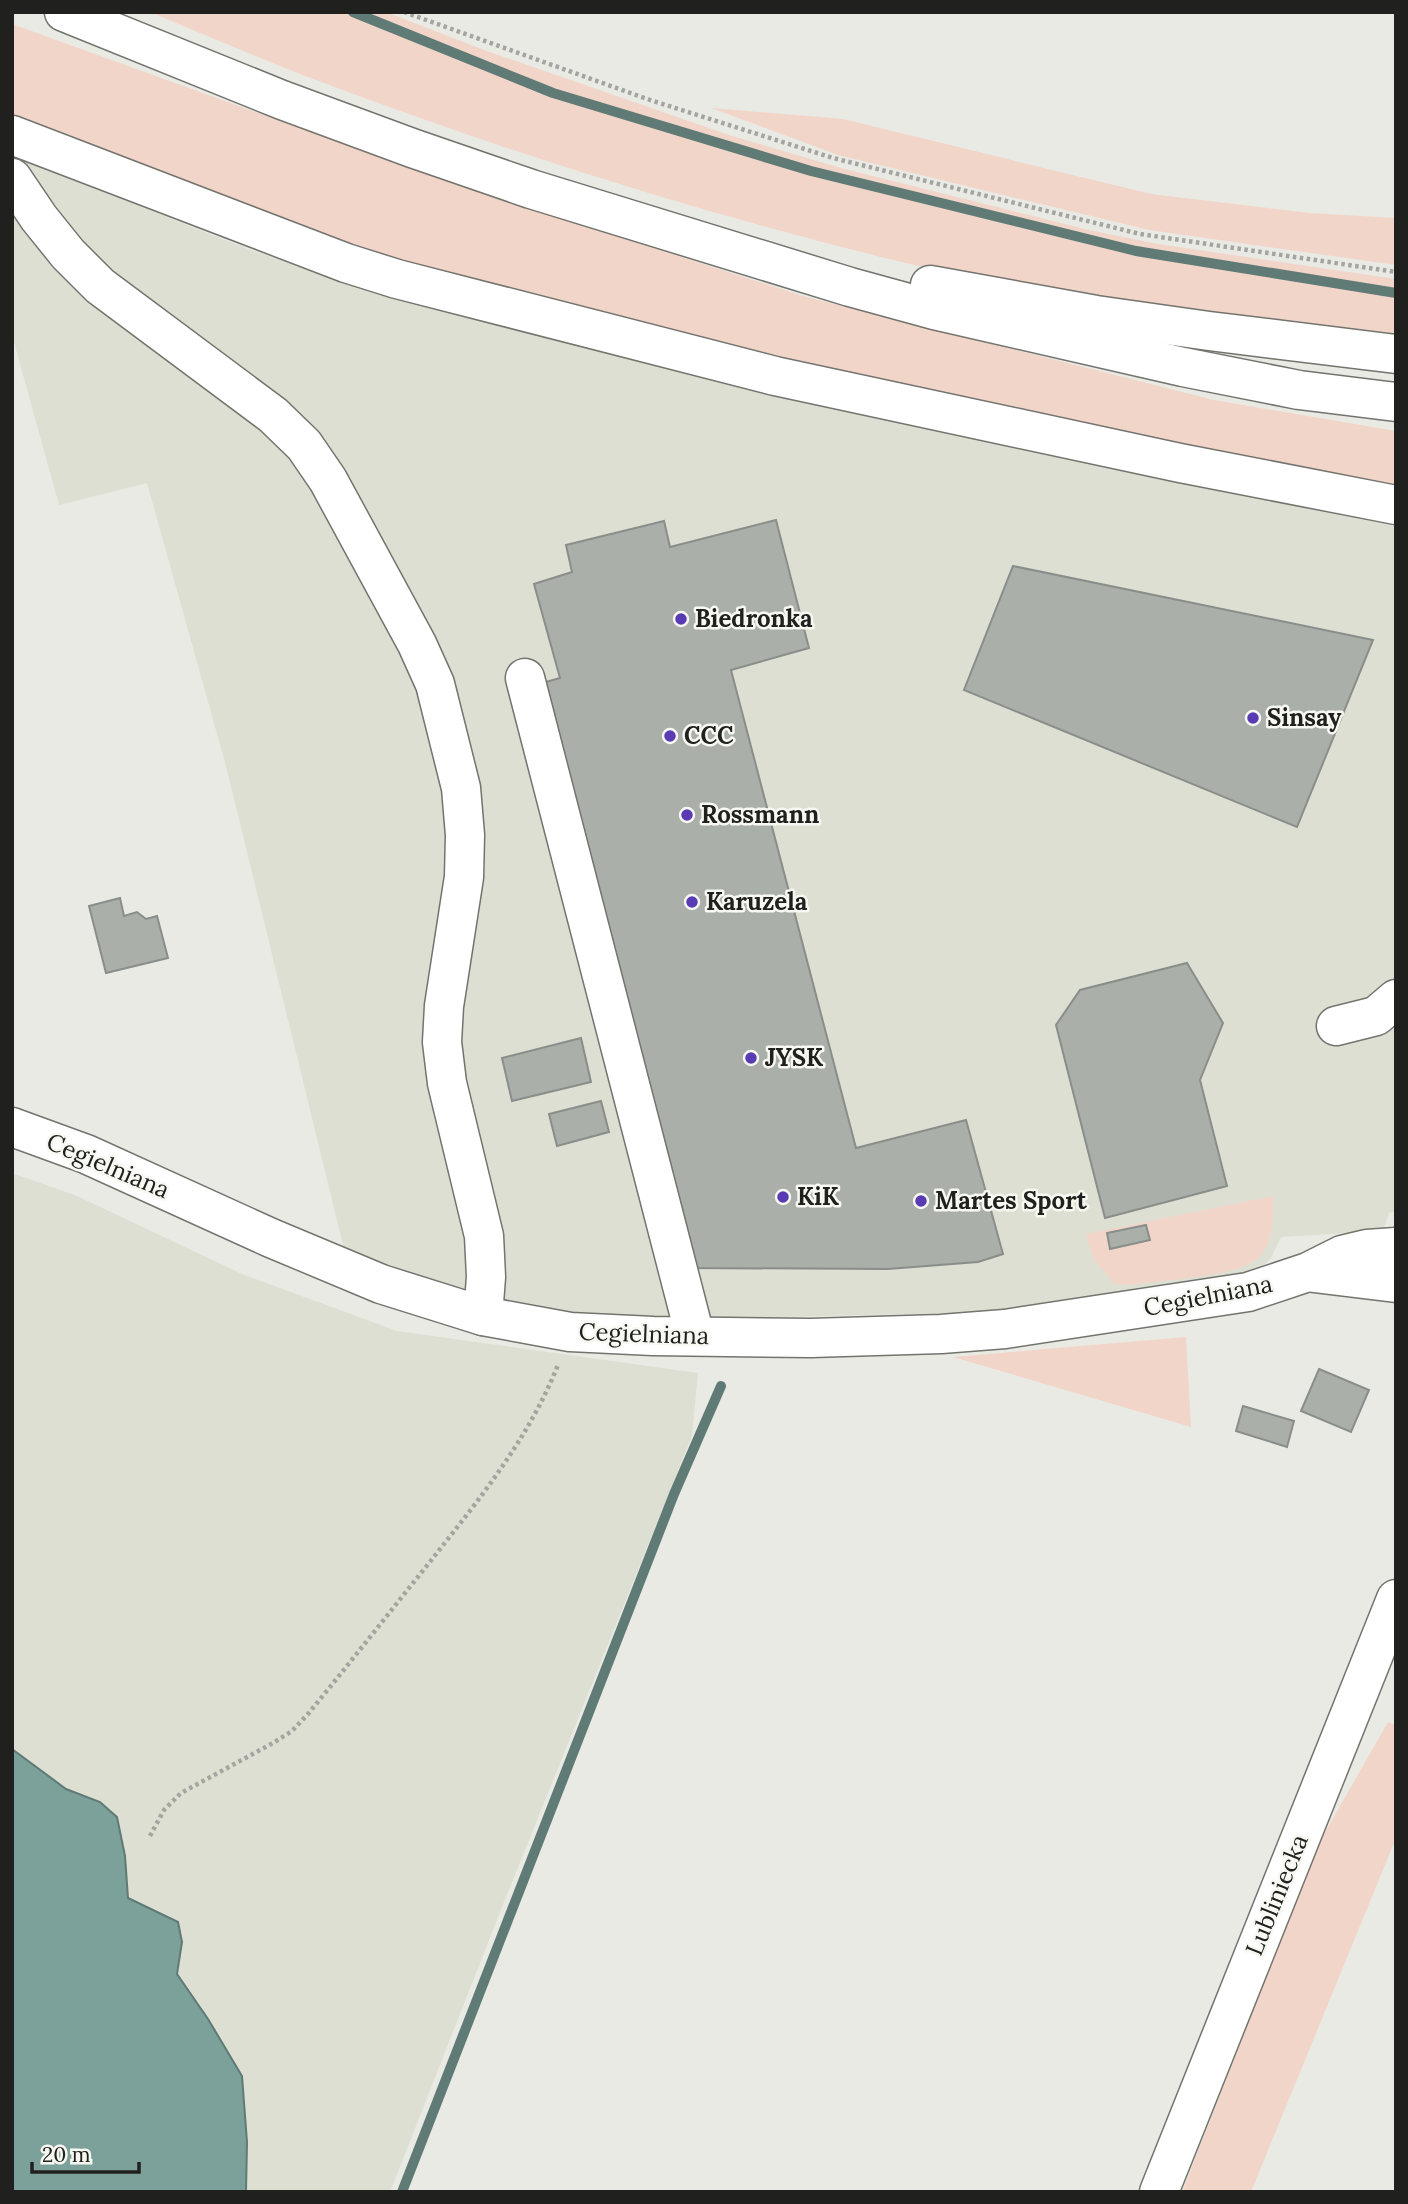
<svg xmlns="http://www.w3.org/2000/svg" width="1408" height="2204" font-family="Lora,serif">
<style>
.built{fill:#dddfd2}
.green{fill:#f2d5c9}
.water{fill:#7ca09a;stroke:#607a75;stroke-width:2}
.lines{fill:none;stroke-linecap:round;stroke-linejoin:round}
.stream{stroke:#607a75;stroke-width:10}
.building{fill:#aaafaa;stroke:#898e8a;stroke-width:2}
.minor-casing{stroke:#73746e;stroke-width:41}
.major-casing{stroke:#73746e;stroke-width:41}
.highway-casing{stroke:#73746e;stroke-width:41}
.path{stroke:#a4a5a0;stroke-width:4.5;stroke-dasharray:3.5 3.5;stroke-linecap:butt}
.minor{stroke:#fff;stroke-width:38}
.major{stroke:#fff;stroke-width:38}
.highway{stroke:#fff;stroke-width:38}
.poi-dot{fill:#593cb4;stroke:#f7f8f1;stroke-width:2.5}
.labels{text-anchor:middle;stroke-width:5;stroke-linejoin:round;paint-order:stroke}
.poi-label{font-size:24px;font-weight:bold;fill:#20201e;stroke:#f7f8f1;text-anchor:start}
.street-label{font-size:24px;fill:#20201e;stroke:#f7f8f1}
</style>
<rect width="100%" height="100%" fill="#e9eae4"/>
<g class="built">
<path d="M12,156L253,251L418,301L1396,515V1211L1389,1213L1383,1231L1281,1237L1271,1258L1256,1274L1008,1312L676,1319L585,1320L440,1291L344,1249L226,766L147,483L59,505L12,335Z"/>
<path d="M12,1173L77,1196L242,1274L397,1331L698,1373L692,1436L502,1907L390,2192H12Z"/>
</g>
<g class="green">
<path d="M150,12H386L484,50L729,135L841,168L1089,230L1158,244L1396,279V341C1227,317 1055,299 889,259C690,210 492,147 300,74C250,54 200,33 150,12Z"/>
<path d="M12,24L463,187L803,296L1214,400L1396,431V496L685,343L337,248L12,117Z"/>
<path d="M711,108L843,119L1151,194L1310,213L1396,218V265L1149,230L838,155Z"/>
<path d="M1273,1196C1274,1216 1274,1242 1258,1258C1238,1277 1155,1281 1126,1285L1114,1284L1093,1258L1086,1234Z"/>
<path d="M1186,1337L1191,1427L953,1357Z"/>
<path d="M1388,1722L1396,1725V1838L1251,2192H1182L1320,1841Z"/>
</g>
<path class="water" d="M12,1749L66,1789L100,1802L117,1817L125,1856L128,1898L178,1922L182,1942L177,1974L208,2019L242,2076L247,2142L246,2192H12Z"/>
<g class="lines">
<g class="stream">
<path d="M353,12L553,93L811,171L1136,251L1396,293"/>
<path d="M402,2192L674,1494L721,1386"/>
</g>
</g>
<g class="building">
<path d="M776,520L809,648L731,670L856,1148L966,1120L1003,1254L978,1262L888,1269L687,1268L535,685L560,678L534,584L572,572L566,545L664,521L670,547Z"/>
<path d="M1013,566L1373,640L1297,827L964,690Z"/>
<path d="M120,898L124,916L137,912L146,919L157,916L168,958L106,973L89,906Z"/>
<path d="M1187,963L1223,1023L1200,1080L1227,1186L1105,1218L1056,1025L1080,990Z"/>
<path d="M581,1038L591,1082L512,1101L502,1058Z"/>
<path d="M601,1101L609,1132L557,1146L549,1114Z"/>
<path d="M1146,1225L1150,1240L1110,1249L1107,1233Z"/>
<path d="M1319,1369L1369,1390L1351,1432L1301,1411Z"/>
<path d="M1243,1406L1294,1421L1287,1447L1236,1431Z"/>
</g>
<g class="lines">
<g class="minor-casing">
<g id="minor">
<path d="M12,135L346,263L397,279L775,376L1180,463L1396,505"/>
<path d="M12,178L39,218L68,254L100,286L273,415L304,445L328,480L417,644L435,684L461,788L465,835L464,877L444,1006L442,1042L447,1083L484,1236L486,1277L483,1316"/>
<path d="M525,678L695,1336"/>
<path d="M1336,1026L1376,1016L1396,999"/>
<path d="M12,1127L86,1154L271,1238L381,1284L483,1316L570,1332L653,1336L811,1338L941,1334L1005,1329L1248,1292L1308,1272L1342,1255L1367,1249L1396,1247"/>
<path d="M1314,1273L1396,1283"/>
</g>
</g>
<g class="major-casing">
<path id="major" d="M1159,2192L1396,1599"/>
</g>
<g class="highway-casing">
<g id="highway">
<path d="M64,12L282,100L412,148L531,189L850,287L934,310L1183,367L1299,390L1396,402"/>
<path d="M930,285L1096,315L1209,331L1396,354"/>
</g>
</g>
<g class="path">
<path d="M404,12L650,100L833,158L1140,234L1396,272"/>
<path d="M150,1836L164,1810L181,1793L273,1743L292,1731L308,1714C349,1664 389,1613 429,1563C478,1501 528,1440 558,1365"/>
</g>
<use href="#minor" class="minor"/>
<use href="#major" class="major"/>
<use href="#highway" class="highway"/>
</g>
<g class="poi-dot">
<circle cx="681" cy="619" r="7"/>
<circle cx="1253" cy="718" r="7"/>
<circle cx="670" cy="736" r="7"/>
<circle cx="687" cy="815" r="7"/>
<circle cx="692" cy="902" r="7"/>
<circle cx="751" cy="1058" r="7"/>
<circle cx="783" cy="1197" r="7"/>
<circle cx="921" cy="1201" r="7"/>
</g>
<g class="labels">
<g class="poi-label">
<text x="695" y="627">Biedronka</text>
<text x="1267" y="726">Sinsay</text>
<text x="684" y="744">CCC</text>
<text x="701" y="823">Rossmann</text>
<text x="706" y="910">Karuzela</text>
<text x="765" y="1066">JYSK</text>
<text x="797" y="1205">KiK</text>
<text x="935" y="1209">Martes Sport</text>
</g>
<g class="street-label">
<text transform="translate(108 1166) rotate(23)" y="8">Cegielniana</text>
<text transform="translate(1208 1296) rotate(-11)" y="8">Cegielniana</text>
<text transform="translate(644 1334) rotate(2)" y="8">Cegielniana</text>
<text transform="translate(1277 1895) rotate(-68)" y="8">Lubliniecka</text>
</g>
</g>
<rect width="1408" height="2204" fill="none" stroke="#20201e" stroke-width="28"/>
<path d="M32 2162v10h107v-10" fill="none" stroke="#20201e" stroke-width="3.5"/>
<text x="42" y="2162" font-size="21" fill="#20201e" stroke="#f7f8f1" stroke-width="5" paint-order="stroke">20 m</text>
</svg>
